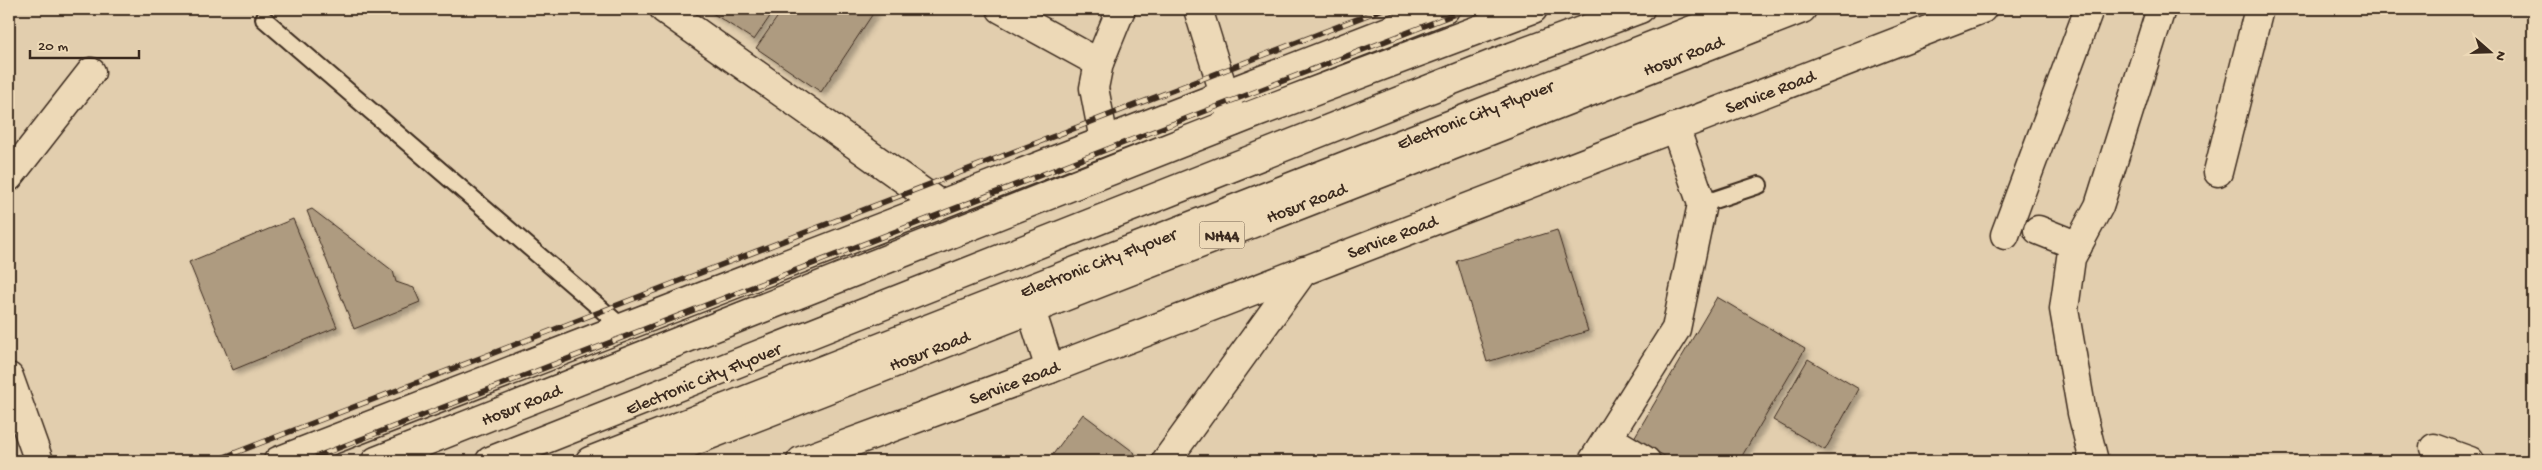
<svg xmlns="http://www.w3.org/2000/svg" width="2542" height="470" font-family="'Gochi Hand',sans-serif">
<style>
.building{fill:#ae9b80;stroke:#3b2a1e;filter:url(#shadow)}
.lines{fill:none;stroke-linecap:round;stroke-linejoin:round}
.service-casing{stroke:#3b2a1e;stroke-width:20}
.minor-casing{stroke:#3b2a1e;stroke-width:31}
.tertiary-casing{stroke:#3b2a1e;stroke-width:31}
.secondary-casing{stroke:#3b2a1e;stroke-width:31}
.trunk-casing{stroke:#3b2a1e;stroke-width:31}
.motorway-casing{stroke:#3b2a1e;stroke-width:31}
.service{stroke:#edd9b7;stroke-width:16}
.minor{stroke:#edd9b7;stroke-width:28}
.tertiary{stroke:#edd9b7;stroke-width:28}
.secondary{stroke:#edd9b7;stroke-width:28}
.trunk{stroke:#edd9b7;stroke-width:28}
.motorway{stroke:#edd9b7;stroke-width:28}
.rail-casing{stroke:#3b2a1e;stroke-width:5.5}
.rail{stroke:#edd9b7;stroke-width:4;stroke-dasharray:11;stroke-linecap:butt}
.labels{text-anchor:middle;stroke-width:5;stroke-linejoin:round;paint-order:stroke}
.shield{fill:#edd9b7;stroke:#705e4c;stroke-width:1}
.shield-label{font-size:16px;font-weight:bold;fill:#3b2a1e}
.street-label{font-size:18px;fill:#3b2a1e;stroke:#edd9b7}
</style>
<defs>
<filter id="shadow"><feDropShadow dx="4.5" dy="4.5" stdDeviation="2.5" flood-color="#0004"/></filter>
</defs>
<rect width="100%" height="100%" fill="#e2ceae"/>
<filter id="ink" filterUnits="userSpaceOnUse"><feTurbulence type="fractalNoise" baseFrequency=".02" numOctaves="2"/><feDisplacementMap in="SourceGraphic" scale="10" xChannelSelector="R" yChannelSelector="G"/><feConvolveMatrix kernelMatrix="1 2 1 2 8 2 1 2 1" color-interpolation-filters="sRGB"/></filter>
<g filter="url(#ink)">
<g class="building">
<path d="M706,9H775L754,40Z"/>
<path d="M783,9H876L821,92L756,48Z"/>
<path d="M312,209L393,271L396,282L414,288L420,302L354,329L307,211Z"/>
<path d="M293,219L337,327L233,370L189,262Z"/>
<path d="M1557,230L1588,331L1487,362L1457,261Z"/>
<path d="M1717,297L1805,349L1739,461H1673L1634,438Z"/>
<path d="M1808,359L1859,389L1825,450L1773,420Z"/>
<path d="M1083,414L1135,453L1129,461H1048Z"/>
</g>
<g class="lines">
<g class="service-casing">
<g id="service">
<path d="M264,19L622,327"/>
<path d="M1702,204L1759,185"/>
</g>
</g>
<g class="minor-casing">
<g id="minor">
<path d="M664,9L939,204"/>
<path d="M1001,9L1099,63"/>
<path d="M2218,172L2259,9"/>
<path d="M9,177L91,72"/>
<path d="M2038,230L2078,246"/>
<path d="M2005,235L2089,9"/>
<path d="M9,377L39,461"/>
<path d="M1608,438L1646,461"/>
<path d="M2434,448L2470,461"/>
<path d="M1166,461L1304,270"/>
<path d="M1593,461L1676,329L1702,204L1675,127"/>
<path d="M2094,461L2082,413L2064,309L2071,258L2099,206L2161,9"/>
</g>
</g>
<g class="tertiary-casing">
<g id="tertiary">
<path d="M278,461L1445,9"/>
<path d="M801,461L1050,369L1982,9"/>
</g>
</g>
<g class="secondary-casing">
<g id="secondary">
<path d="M1198,9L1233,122"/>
<path d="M1104,140L1094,88L1099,63L1121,9"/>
</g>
</g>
<g class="trunk-casing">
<g id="trunk">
<path d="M1031,310L1050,369"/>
<path d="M376,461L1254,114L1533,9"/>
<path d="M643,461L1802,9"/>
</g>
</g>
<g class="motorway-casing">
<g id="motorway">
<path d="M490,461L1503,60L1640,9"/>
<path d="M590,461L1746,9"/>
</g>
</g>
<use href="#service" class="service"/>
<use href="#minor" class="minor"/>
<use href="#tertiary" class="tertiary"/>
<use href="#secondary" class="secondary"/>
<use href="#trunk" class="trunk"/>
<use href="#motorway" class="motorway"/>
<g class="rail-casing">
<g id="rail">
<path d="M214,461L1383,9"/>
<path d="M305,461L1468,9"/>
</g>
</g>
<use href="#rail" class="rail"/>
</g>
</g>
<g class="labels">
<rect class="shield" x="1199.5" y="221.5" width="45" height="27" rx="4"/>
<g class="shield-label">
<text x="1222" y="241">NH44</text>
</g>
<g class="street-label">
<text transform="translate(1683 55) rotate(-21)" y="6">Hosur Road</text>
<text transform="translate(1770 91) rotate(-21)" y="6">Service Road</text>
<text transform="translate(1475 114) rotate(-21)" y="6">Electronic City Flyover</text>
<text transform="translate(1306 202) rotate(-21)" y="6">Hosur Road</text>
<text transform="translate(1392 236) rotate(-21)" y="6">Service Road</text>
<text transform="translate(1098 262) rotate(-21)" y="6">Electronic City Flyover</text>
<text transform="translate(929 350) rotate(-21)" y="6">Hosur Road</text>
<text transform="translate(703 378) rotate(-22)" y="6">Electronic City Flyover</text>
<text transform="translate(1014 382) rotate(-21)" y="6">Service Road</text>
<text transform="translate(521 404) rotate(-22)" y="6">Hosur Road</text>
</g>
</g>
<rect width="2542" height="470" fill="none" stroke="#edd9b7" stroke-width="30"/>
<rect x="15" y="15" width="2512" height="440" fill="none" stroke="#3b2a1e" stroke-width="2" filter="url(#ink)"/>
<g transform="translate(2490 52) rotate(110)" stroke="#edd9b7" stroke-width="4" paint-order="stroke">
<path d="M0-4L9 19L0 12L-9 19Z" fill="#3b2a1e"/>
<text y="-8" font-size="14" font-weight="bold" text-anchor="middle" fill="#3b2a1e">N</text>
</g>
<path d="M30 50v8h109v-8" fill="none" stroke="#3b2a1e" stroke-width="2.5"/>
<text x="38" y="50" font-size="15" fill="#3b2a1e" stroke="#edd9b7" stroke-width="4" paint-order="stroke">20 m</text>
</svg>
